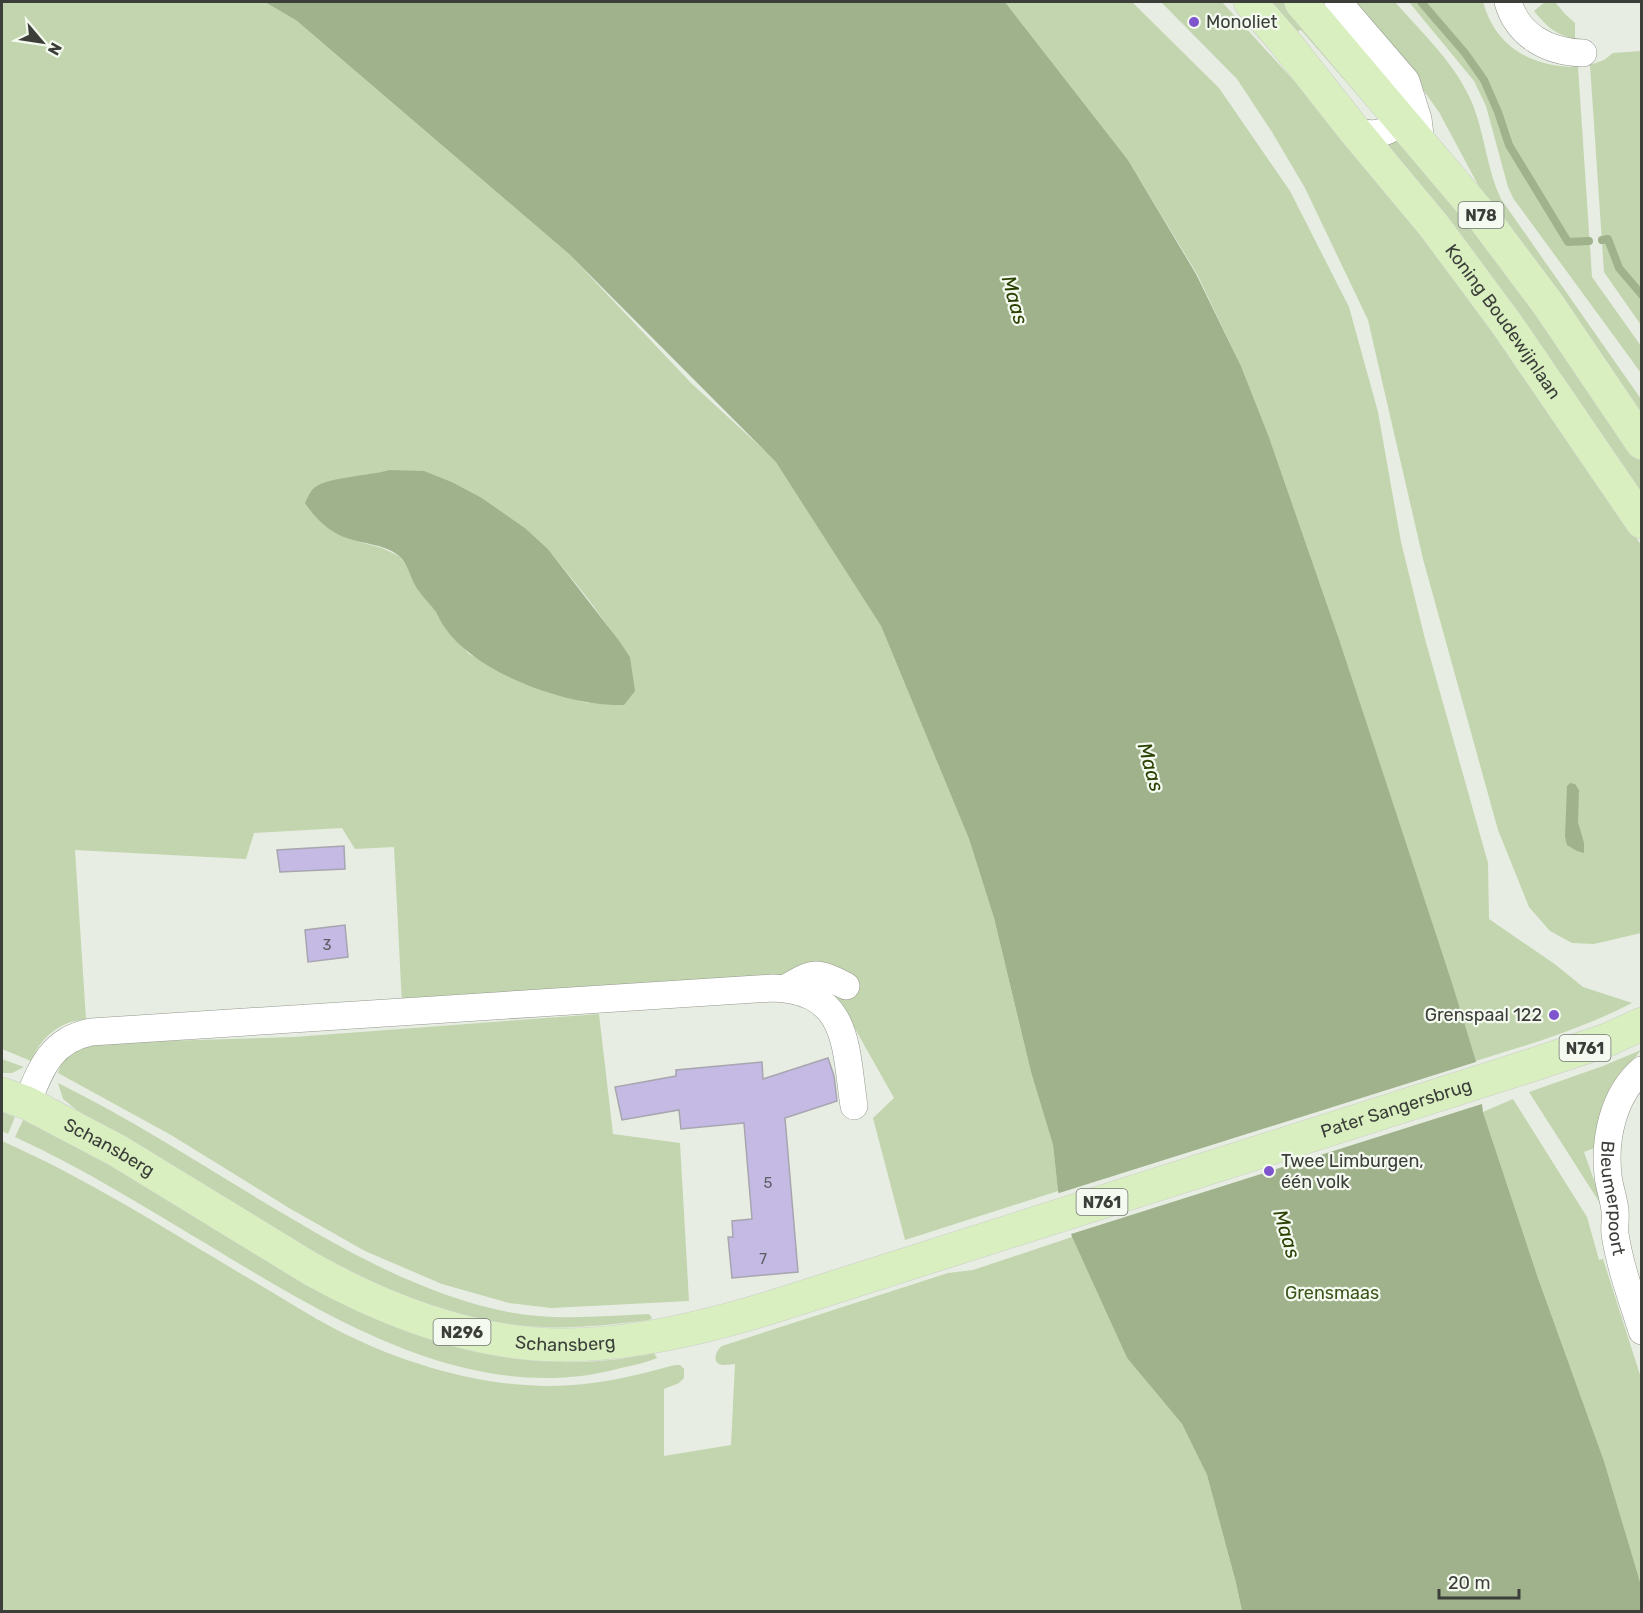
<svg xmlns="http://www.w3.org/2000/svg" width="1643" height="1613" font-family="Rubik,sans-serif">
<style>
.green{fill:#c2d5ae;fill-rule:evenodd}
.water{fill:#9fb28c}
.pier{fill:#e7ede2}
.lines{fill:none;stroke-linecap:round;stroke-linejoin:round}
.stream{stroke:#9fb28c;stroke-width:8}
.building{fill:#c4bae3;stroke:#a7a5af;stroke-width:1.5}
.street-casing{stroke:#94998f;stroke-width:28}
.primary-casing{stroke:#cccdcc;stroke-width:34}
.street{stroke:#fff;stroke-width:27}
.primary{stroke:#d9efc0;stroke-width:33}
.poi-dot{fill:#7f55ce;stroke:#f4faef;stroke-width:2}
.labels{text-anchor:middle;stroke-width:4.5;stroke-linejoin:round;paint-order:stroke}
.number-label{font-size:15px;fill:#5d5d64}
.shield{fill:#f4faef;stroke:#727670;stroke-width:1.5}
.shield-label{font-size:16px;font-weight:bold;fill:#3b3e39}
.poi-label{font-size:18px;fill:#3b3e39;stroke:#f4faef;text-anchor:start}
.street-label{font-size:18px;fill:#3b3e39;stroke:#f4faef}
.park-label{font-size:18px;fill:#3b541a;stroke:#f4faef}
.water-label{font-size:20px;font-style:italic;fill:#2a4103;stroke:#f4faef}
</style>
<rect width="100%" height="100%" fill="#e7ede2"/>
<g class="green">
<path d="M2,2H265L297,21L569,254L691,383L777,462L881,626L969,839L994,918L1031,1072L1053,1145L1058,1191L905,1240L873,1118L894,1098L840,1002L832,992L402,1005L394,847L355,849L342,828L254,833L246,859L75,850L86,1019C59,1022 42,1036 31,1061L2,1049ZM389,470L454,483L482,498L525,528L548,549L589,600L630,657L588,703L553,694L469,654L445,628L437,613L415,585L409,569L399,556L382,548L345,538L313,489C337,477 364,478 389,470Z"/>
<path d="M1005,2H1132L1219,88L1290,191L1349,307L1378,412L1401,542L1425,639L1488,863L1489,919L1556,965L1583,987L1632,1003C1582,1029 1530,1044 1476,1061L1339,639L1269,437L1241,366L1197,274L1128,160Z"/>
<path d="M1161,2H1222L1361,154L1422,231L1586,459L1641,545V933L1594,944L1572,943L1550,931L1529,907L1498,830L1423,559L1368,320L1305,188L1272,132L1237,79Z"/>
<path d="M1259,2H1291L1388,115L1380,121L1301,30L1287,35Z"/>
<path d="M1349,2H1395C1423,34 1457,65 1473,105C1485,136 1487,170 1501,199L1641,399V422L1484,196L1439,112L1419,84Z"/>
<path d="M1409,2H1483C1496,48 1532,67 1578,67L1592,277L1641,346V373L1513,198L1508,187L1486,106L1474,81Z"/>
<path d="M1545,2H1555L1565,14L1575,23V39C1557,36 1545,25 1534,11Z"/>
<path d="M1641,51H1642L1641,325L1604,272L1590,65L1604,60L1613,53Z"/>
<path d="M1403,133L1585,377L1641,460V508L1383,145Z"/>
<path d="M599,1014L613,1134L680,1143L689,1301L551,1308L509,1303L442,1284L365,1251L289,1208L171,1135L58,1073C63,1053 77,1050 95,1043L294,1037Z"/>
<path d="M1641,1050L1620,1077L1597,1147L1584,1152L1605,1211L1529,1092L1603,1066Z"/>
<path d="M2,1059L24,1067L12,1073H2Z"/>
<path d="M58,1083C138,1122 212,1172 289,1217C358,1258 429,1296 508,1312C553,1321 603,1316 649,1314L652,1318L649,1320C602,1326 556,1331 509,1324C412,1311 329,1261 247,1212C193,1180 138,1147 83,1115L63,1099Z"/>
<path d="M1513,1099L1587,1217L1599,1260L1603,1259L1641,1378V1585L1604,1461L1538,1278L1483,1112Z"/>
<path d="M2,1112L15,1117L8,1134L2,1131Z"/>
<path d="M23,1120L96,1157L339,1302C441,1352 541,1377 654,1353L657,1358C645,1363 630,1366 617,1369C472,1407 329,1318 210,1246C146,1208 83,1168 15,1137Z"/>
<path d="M2,1141C86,1178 164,1228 243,1275C274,1293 305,1313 337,1330C402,1363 477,1386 550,1386C594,1386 634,1376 675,1365H680L684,1369V1378L679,1383L664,1389V1456L731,1445L735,1364C731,1364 728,1365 724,1365C711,1365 715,1351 722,1346L948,1273L973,1270L1072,1237L1127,1358L1182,1424L1207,1475L1236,1583L1242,1611H2Z"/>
</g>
<g class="water">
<path d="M265,2H1005L1128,160L1196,274L1241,366L1269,437L1339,639L1451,980L1476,1061L1483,1112L1538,1278L1604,1461L1641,1585V1611H1242L1236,1583L1207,1475L1182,1424L1127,1358L1072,1237L1058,1191L1053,1145L1031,1072L994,918L969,839L881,626L776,462L569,254L297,21Z"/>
<path d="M389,470L424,471L454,483L482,498L525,528L548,549L620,642L630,657L635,691L624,705C569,707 477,674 445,628C441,623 439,617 436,612C429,603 422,596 416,587C410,577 408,563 398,555C383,544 363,544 346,538C328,531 315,518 305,503C307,499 309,494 312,490C322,477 371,476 389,470Z"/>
<path d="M1570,783L1575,784L1579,790L1578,822L1584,843V853L1577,851L1567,845L1565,837L1567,786Z"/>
</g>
<path class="pier" d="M1479,1061L1485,1103L1068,1235L1056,1194Z"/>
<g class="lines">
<g class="stream">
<path d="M1421,2L1465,53L1484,80L1498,112L1509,145L1568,242L1589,241"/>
<path d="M1602,240L1608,239L1619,268L1642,295"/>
</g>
</g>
<g class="building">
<path d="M344,846L345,869L280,872L277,850Z"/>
<path d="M345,925L348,957L308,962L305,930Z"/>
<path d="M828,1058L834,1076L837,1101L785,1118L798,1272L732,1278L728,1237H733L732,1221L752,1219L744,1123L681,1129L679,1110L622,1120L615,1087L676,1076V1070L762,1062L763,1079Z"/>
</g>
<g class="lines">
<g class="street-casing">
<g id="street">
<path d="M1338,2L1406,81L1418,119L1421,143"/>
<path d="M1508,2C1518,36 1548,52 1583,53"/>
<path d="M1354,130C1380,140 1400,129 1410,104"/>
<path d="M786,988C815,971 816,971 846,986"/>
<path id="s1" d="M1642,1070C1613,1095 1604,1139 1608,1175C1609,1187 1614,1199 1615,1211C1616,1219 1614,1226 1615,1234C1620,1267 1632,1299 1642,1331"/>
<path d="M27,1103C41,1068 51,1040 91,1032L773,988C850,991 845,1047 854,1106"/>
</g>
</g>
<g class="primary-casing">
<g id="primary">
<path id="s2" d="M1250,2L1284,41L1354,130L1434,226L1506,323L1642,522"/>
<path d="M1301,2L1482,216L1548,304L1642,443"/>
<path id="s3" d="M2,1094L27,1103L118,1151L311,1269C381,1308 455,1337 535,1344C612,1350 696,1330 769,1308L1526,1067L1607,1040L1642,1024"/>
</g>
</g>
<use href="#street" class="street"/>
<use href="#primary" class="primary"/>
</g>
<g class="poi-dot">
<circle cx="1194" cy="22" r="6"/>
<circle cx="1554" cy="1015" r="6"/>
<circle cx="1269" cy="1171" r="6"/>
</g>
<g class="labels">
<g class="number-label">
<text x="327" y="950">3</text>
<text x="768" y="1188">5</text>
<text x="763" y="1264">7</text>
</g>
<g class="shield">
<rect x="1458.5" y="202" width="45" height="26" rx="4.5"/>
<rect x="1559.5" y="1035" width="51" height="26" rx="4.5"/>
<rect x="1076.5" y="1189" width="51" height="26" rx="4.5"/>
<rect x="433.5" y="1319" width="57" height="26" rx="4.5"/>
</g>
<g class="shield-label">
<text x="1481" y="221">N78</text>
<text x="1585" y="1054">N761</text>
<text x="1102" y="1208">N761</text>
<text x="462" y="1338">N296</text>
</g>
<g class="poi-label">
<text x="1206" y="28">Monoliet</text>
<text x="1542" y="1021" text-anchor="end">Grenspaal 122</text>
<text x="1281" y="1167">Twee Limburgen,<tspan x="1281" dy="21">één volk</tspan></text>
</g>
<g class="street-label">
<text dy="6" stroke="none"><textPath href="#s2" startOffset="408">Koning Boudewijnlaan</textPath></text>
<text dy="6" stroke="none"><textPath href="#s3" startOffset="1490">Pater Sangersbrug</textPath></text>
<text dy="6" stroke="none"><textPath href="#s3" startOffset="120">Schansberg</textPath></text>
<text dy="6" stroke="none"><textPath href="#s1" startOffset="138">Bleumerpoort</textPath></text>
<text dy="6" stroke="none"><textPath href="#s3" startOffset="624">Schansberg</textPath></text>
</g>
<g class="park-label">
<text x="1332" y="1299">Grensmaas</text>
</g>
<g class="water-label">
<text transform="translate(1015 300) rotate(74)" y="7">Maas</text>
<text transform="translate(1151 767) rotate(74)" y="7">Maas</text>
<text transform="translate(1287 1234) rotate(73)" y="7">Maas</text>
</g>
</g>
<rect width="1643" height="1613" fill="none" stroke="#3b3e39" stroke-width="6"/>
<g transform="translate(42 42) rotate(119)" stroke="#f4faef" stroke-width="4.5" paint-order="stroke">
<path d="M0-4.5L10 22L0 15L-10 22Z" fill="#3b3e39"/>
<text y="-9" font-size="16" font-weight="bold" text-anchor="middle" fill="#3b3e39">N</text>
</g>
<path d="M1439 1589v9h80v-9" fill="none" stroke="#3b3e39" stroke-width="3"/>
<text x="1448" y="1589" font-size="18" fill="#3b3e39" stroke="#f4faef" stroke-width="4.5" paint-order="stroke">20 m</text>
</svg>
